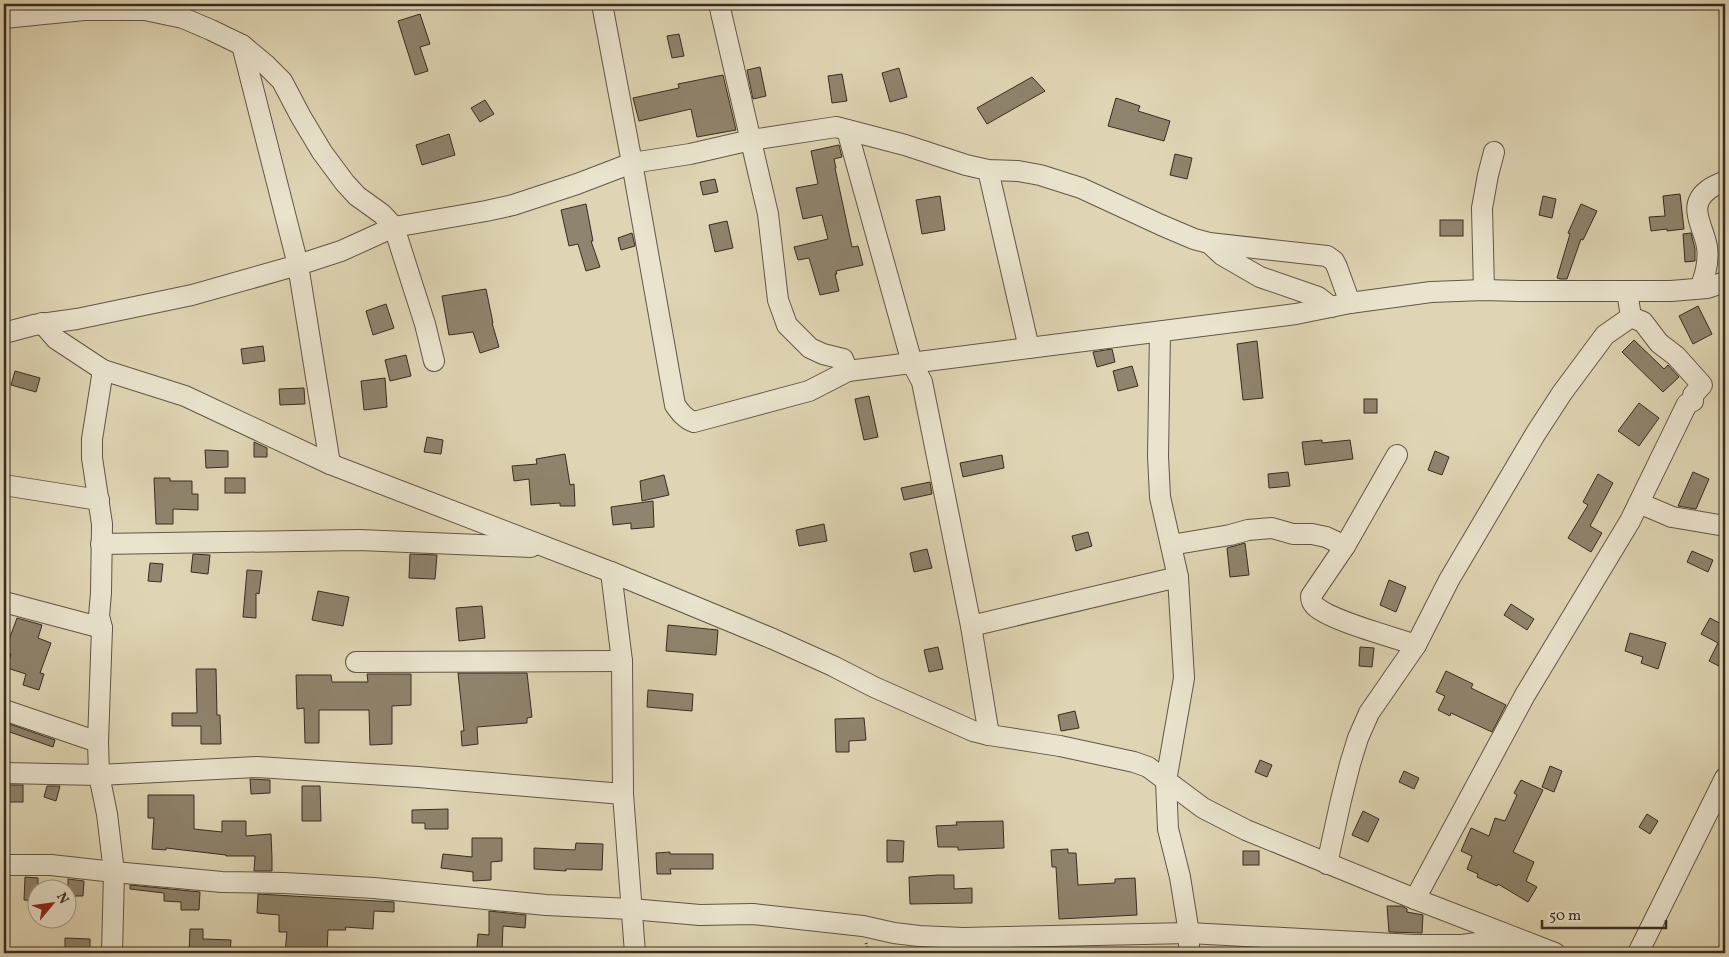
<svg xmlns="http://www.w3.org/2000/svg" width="1729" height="957" font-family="Vollkorn,serif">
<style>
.building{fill:#8f846d;stroke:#382c20}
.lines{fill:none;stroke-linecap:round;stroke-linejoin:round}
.street-casing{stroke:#625645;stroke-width:22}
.path{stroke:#382c20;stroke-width:3;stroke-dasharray:1 2.5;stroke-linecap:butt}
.street{stroke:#eae4ce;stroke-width:20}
</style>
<rect width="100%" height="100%" fill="#dfd5b4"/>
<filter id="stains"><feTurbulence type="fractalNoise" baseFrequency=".004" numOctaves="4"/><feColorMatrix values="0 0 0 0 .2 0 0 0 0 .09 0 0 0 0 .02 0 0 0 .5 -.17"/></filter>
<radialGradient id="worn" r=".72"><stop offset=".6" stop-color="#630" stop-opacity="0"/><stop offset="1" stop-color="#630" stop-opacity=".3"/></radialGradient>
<g class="building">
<path d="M420,14L430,44L420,47L428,71L415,75L398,21Z"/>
<path d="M679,34L684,56L672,58L667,36Z"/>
<path d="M760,67L766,96L753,99L747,70Z"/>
<path d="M899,68L907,97L890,102L882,73Z"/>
<path d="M842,74L847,101L832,103L828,76Z"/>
<path d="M723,75L736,130L697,137L691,109L639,121L633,98L679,88L678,84Z"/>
<path d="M1032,77L1045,91L987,124L977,108Z"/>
<path d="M1116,98L1140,106L1138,111L1170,121L1164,141L1108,126Z"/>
<path d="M485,100L494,114L480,122L471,108Z"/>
<path d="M449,134L455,155L422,165L416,145Z"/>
<path d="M839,145L842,157L834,159L836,168H835L852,247L858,246L863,265L836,271L837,274H835L839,291L820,295L809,258L798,260L794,247L828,239L822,215L803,219L796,188L818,184L811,151Z"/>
<path d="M1175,154L1192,158L1187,179L1170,175Z"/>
<path d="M715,179L718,192L703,195L700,182Z"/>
<path d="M1680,194L1684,229L1667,231V229L1651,231L1649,217L1665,216L1663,196Z"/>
<path d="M940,196L945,230L922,234L916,200Z"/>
<path d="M1543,196L1556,199L1552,218L1539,215Z"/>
<path d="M586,204L593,241H591L600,267L586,271L578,244L569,246L561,210Z"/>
<path d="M1581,204L1597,211L1583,240L1581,239L1567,279H1560L1557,278L1570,234L1568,233Z"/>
<rect x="1440" y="220" width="23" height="16"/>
<path d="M727,221L733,248L715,252L709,225Z"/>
<path d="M632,233L635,246L621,250L618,238Z"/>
<path d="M1691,233L1695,249V261L1685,262L1683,234Z"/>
<path d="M486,289L493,323H492L499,347L480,353L473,332L449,335L442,296Z"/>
<path d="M386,304L394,328L373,335L366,311Z"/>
<path d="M1698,306L1712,334L1693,344L1679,316Z"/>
<path d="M1634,340L1664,369L1668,365L1679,377L1663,392L1622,352Z"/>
<path d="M1257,341L1263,398L1243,400L1237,344Z"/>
<path d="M263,346L265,361L243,364L241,349Z"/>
<path d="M1112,349L1115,362L1097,367L1093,352Z"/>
<path d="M406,355L411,376L390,381L385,360Z"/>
<path d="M1132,366L1138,386L1118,391L1113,371Z"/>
<path d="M15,371L40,378L36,392L11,385Z"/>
<path d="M385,378L387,407L364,410L361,381Z"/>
<path d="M304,388L305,404L280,405L279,389Z"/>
<path d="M869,396L878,437L864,440L855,399Z"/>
<rect x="1364" y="399" width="13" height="14"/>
<path d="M1639,403L1659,418L1639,446L1618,431Z"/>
<path d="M427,437L443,440L441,454L424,452Z"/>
<path d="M1322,440V443L1350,440L1353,459L1305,465L1302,442Z"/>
<path d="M254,442L267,448V457H254Z"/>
<path d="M205,450L228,451V467L206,468Z"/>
<path d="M1435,451L1449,457L1442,475L1428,470Z"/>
<path d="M565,454L570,485L574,484L575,506H560V503L531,505L529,479L514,481L512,466L537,464L536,459Z"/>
<path d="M1002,455L1004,468L963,477L960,463Z"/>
<path d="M1288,472L1290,486L1269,488L1268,474Z"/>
<path d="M1693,472L1709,479L1696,509L1678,506Z"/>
<path d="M1598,474L1613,483L1590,526L1602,533L1591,552L1568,538L1588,505L1583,502Z"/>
<path d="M664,475L669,495L642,501L640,481Z"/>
<path d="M154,478H170V481H192V494H198V510L173,509V524H156Z"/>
<rect x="225" y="478" width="20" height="15"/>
<path d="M930,482L932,494L904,500L901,488Z"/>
<path d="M653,501L654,527L631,529V523L613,525L611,507Z"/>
<path d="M824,524L827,541L799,546L796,530Z"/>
<path d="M1088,532L1092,546L1076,551L1072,536Z"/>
<path d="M1245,543L1249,575L1230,577L1227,548Z"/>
<path d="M927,549L932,568L914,572L910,553Z"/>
<path d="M1692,551L1713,560L1708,572L1687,562Z"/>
<path d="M193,554L210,555L208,574L191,572Z"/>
<path d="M410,554L437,555L435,579L409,578Z"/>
<path d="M150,563L163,564L161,582L148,581Z"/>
<path d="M247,570L262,571L259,594L256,593V618L243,617Z"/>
<path d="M1389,580L1406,587L1396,612L1380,605Z"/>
<path d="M318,591L349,597L343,626L312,620Z"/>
<path d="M1511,604L1534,619L1527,630L1504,615Z"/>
<path d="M482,606L485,638L459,641L456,608Z"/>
<path d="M17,618L42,625L38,638L51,643L40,673L44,674L39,690L23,685L26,674L7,668L11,654L5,651Z"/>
<path d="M1710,618L1725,626V669L1709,661L1718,643L1701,634Z"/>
<path d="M668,625L718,630L716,655L666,651Z"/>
<path d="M1630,633L1666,643L1658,669L1641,663L1643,657L1625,651Z"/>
<path d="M938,647L943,669L929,672L924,650Z"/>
<path d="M1360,647L1374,648L1372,667L1359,666Z"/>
<path d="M196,669H216L217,715H220L221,744H201V726H172V713H197Z"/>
<path d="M1446,671L1473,684L1471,688L1506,705L1492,732L1451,713L1450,716L1438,710L1445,696L1436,692Z"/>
<path d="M458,673H527L532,717L527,718V723L477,727L478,744L462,746L461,731H464Z"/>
<path d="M367,674H411V705L392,706V744L370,745L369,710H319V743H305L304,708L297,709L296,675H331L332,682H368Z"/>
<path d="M648,690L693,694L692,711L647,707Z"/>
<path d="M1075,711L1079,728L1061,731L1058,715Z"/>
<path d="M864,718L866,740L849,741V752H836L835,719Z"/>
<path d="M4,722L55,740L53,747L4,730Z"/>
<path d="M1260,760L1272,765L1267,777L1255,772Z"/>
<path d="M1550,766L1562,771L1554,792L1542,787Z"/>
<path d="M1404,771L1419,778L1414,789L1399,782Z"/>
<path d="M250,779L270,780V793L251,794Z"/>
<path d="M1521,780L1543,790L1513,852L1534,862L1526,881L1537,887L1528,902L1498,884L1497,886L1477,877L1478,874L1467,869L1472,856L1461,851L1471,828L1489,836L1495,818L1505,821L1517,795L1514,793Z"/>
<rect x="4" y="785" width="19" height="17"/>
<path d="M47,786H60L56,801L44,797Z"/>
<path d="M302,786H320L321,821H302Z"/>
<path d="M148,795H194V829L222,832V821H246V836L271,834L272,857V871H254L255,856H226V855L166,848V850L152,849L154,818H148Z"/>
<path d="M448,809V829H425V823H412V810Z"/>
<path d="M1363,811L1379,819L1368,842L1352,835Z"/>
<path d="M1647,814L1658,821L1650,834L1639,827Z"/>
<path d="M1003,821L1004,848L958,850V847H938L936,826L957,825L956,822Z"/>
<path d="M472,838H502V861L491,862V880L473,881V872L441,868L443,854L472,857Z"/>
<path d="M887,840L904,841L903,862H887Z"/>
<path d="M576,843L603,844L602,870L566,869V871L534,869V848L575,850Z"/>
<path d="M1068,849V853H1076L1078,885L1115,883V879L1135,878L1137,915L1059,919L1056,867H1052L1051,850Z"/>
<rect x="1243" y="851" width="16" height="14"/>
<path d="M670,852V854H713V869H670L671,874H657L656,853Z"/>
<path d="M938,875H954V889L972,888V903L910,904L909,877Z"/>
<path d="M25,877L38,878V901L24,900Z"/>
<path d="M68,879L84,881L83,896H68Z"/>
<path d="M130,885L200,892L199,910H181V902L164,901V893L130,889Z"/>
<path d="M258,894L394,902V912L374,911L373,929L345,927L346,930H328L327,953H285L287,932H279V915L257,913Z"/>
<path d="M1387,906H1402L1407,909V912L1423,915L1422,933L1389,932Z"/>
<path d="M489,911L526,915L525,928L503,926L502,950L477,948L478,934L489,935Z"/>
<path d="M190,929H203V939L231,940L230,953H189Z"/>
<path d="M65,938L90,939V953H65Z"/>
</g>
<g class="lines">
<g class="street-casing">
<g id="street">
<path d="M602,4L632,163L675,405C680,412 685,419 694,422L809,391L848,371L1296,314L1350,303L1431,292L1484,290L1520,291H1671L1707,288L1725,282"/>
<path d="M719,4L768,214L778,300L787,325L810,348L823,354L843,359L848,371"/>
<path d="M4,18L84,10H145L183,18L211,30L242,45L266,65L282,81L301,117L322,152L345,183L357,196L382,214L394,227L425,324L434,361"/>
<path d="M242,45L298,265L330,464"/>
<path d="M847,130L912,363L922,382L971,626L989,735"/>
<path d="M988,170L1029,348"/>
<path d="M1209,243L1222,255L1260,277L1318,297L1331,307"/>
<path d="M1700,288C1706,274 1709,262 1707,247C1704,227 1686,206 1708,190C1712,186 1720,184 1725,181"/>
<path d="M1484,290L1482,208L1488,175L1494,152"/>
<path d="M42,323L56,339L103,370L185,396L330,464L611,572L773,639L833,666L874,687L973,731L989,735L1060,746L1134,762L1148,767L1203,808L1246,830L1415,899L1555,953"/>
<path d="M1160,332L1158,456L1160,497L1178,577L1184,678L1166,781L1168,829L1180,877L1189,933V953"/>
<path d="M4,333L34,325L77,319L192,295L298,265L341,251L394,227L486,211L513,205L577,184L632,163L690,154L751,140L836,127L905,145L966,165L988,170L1018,171L1040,175L1081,188L1161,225L1194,239L1209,243L1327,256L1334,261L1337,267L1350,303"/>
<path d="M103,370L92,439V458L102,524L101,593L99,616L102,628L98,742L99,775L107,814L114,872L112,953"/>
<path d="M1397,455L1345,546L1311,596C1311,600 1312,603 1315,606C1331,621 1393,637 1416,645"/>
<path d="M4,485L99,500"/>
<path d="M1639,503L1672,517L1725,526"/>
<path d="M101,544L359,540L531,547"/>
<path d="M1171,545L1230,535L1248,530L1272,528L1293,534H1312L1326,537L1345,546"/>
<path d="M611,572L622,661L623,794L635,953"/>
<path d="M4,602L102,628"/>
<path d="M971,626L1178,577"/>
<path d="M356,662L622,661"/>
<path d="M4,710L98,742"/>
<path d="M4,773L99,775L257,767L418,777L623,794"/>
<path d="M1327,864L1341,800L1350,764L1358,738L1369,713L1416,645L1449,580L1536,433L1562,393L1605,335L1631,317"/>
<path d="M4,865H51L114,872L222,882L284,883L374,888L546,905L631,909L700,915L753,914L863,926L894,933L919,936L963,938L1189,933L1414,945H1462L1514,938"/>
<path d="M1415,899L1525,695L1630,521L1687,404L1693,401V395L1702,385L1676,356L1659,343L1643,322L1631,317L1627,291"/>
<path d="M1638,953L1725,778"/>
</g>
</g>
<path class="path" d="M866,943L869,953"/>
<use href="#street" class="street"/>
</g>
<rect width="1729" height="957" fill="none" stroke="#dfd5b4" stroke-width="20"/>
<rect x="5" y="5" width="1719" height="947" fill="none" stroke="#382c20" stroke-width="2.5"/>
<rect x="10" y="10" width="1709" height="937" fill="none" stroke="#382c20"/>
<g transform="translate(52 904) rotate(61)"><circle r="24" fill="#eae4ce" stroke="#a39a88"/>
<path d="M0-4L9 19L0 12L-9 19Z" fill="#8f2418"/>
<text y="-8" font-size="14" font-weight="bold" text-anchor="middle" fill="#382c20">N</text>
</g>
<path d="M1542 920v8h124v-8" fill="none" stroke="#382c20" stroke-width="2.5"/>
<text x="1549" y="920" font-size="15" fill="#382c20" stroke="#eae4ce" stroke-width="4" paint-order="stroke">50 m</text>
<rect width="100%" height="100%" filter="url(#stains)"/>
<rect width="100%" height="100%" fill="url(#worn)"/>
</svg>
